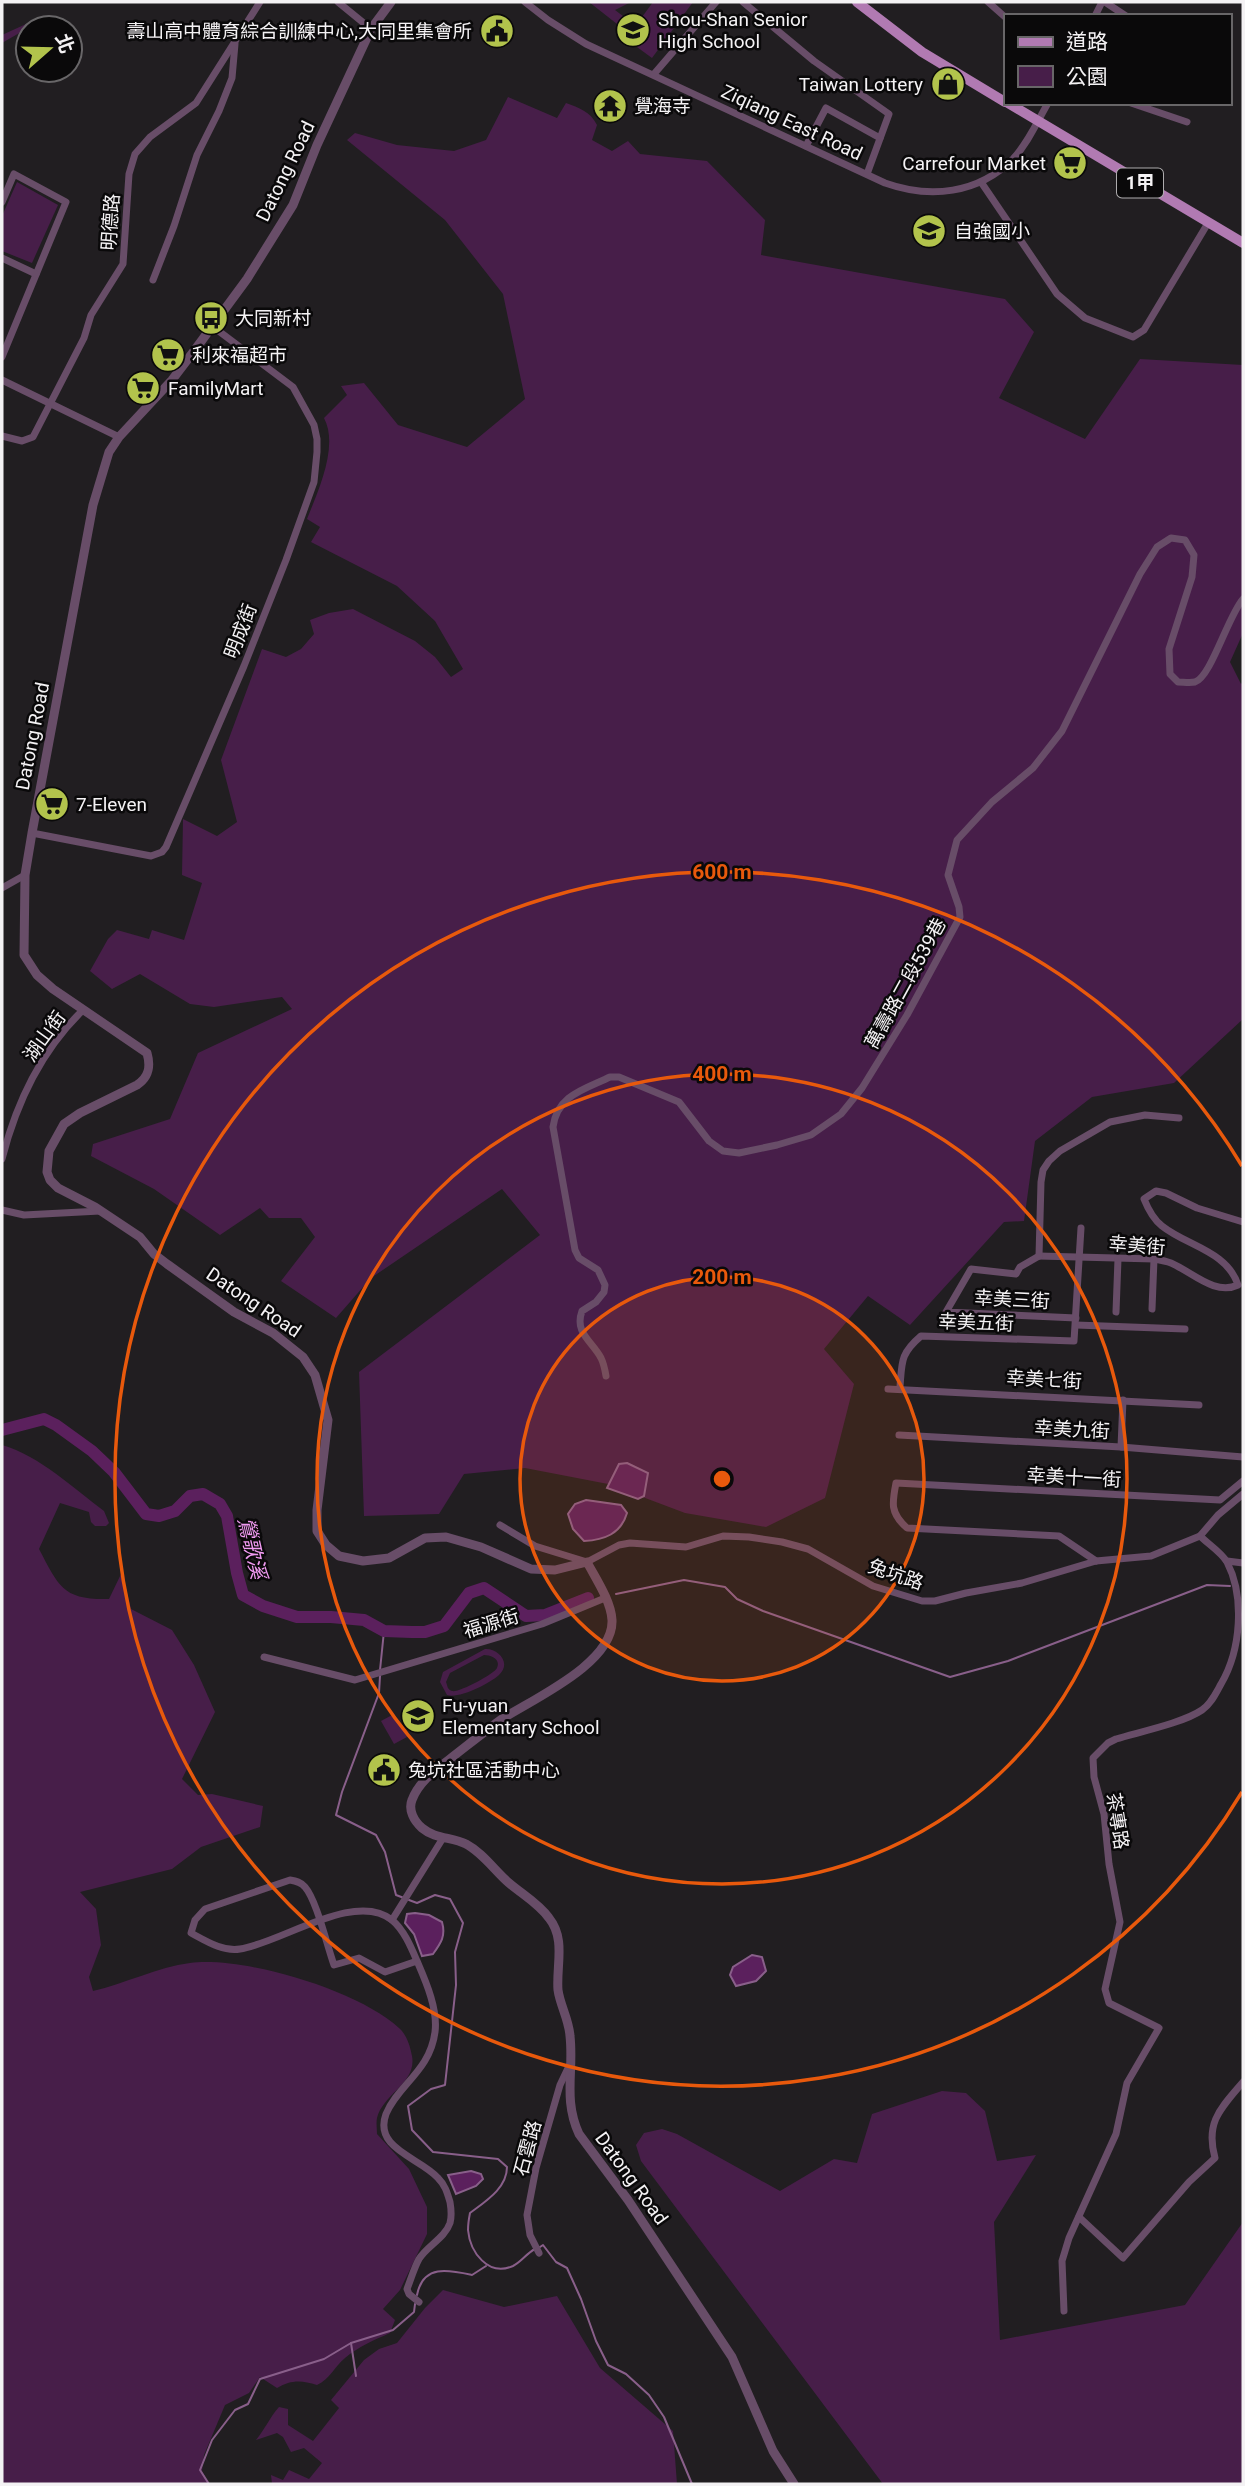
<svg xmlns="http://www.w3.org/2000/svg" width="1245" height="2486" font-family="Roboto,'Noto Sans TC',sans-serif">
<style>
.green{fill:#471e49;fill-rule:evenodd}
.water{fill:#5b205d;stroke:#895f8a;stroke-width:2}
.lines{fill:none;stroke-linecap:round;stroke-linejoin:round}
.stream{stroke:#895f8a;stroke-width:2}
.river{stroke:#5b205d;stroke-width:12}
.minor{stroke:#684d68;stroke-width:7}
.tertiary{stroke:#684d68;stroke-width:9}
.primary{stroke:#b17ab2;stroke-width:10}
.ring{fill:none;stroke:#e8590c;stroke-width:3.5}
.labels{text-anchor:middle;stroke-width:5;stroke-linejoin:round;paint-order:stroke}
.shield{fill:#0a090a;stroke:#aeacae;stroke-width:2}
.shield-label{font-size:18px;font-weight:bold;fill:#f4f2f4}
.poi-label{font-size:19px;fill:#f4f2f4;stroke:#0a090a;text-anchor:start}
.street-label{font-size:19px;fill:#f4f2f4;stroke:#0a090a}
.water-label{font-size:21px;font-style:italic;fill:#f09af1;stroke:#0a090a}
.centre{fill:#e8590c;stroke:#0a090a;stroke-width:3.5}
.ring-label{font-size:21px;text-anchor:middle;font-weight:bold;fill:#e8590c;stroke:#0a090a;stroke-width:5;stroke-linejoin:round;paint-order:stroke}
</style>
<rect width="100%" height="100%" fill="#211e21"/>
<g class="green">
<path d="M589,2H631L615,10L632,23L626,31Z"/>
<path d="M653,2H693L652,58L626,39Z"/>
<path d="M37,19L47,22L53,28H28L2,43V35Z"/>
<path d="M508,97L557,118L566,103C579,108 590,111 597,125L592,140L612,151L628,141L640,154L707,161L765,220L761,255L1005,299L1034,332L999,398L1085,439L1140,359L1243,365V633L1230,662L1241,684L1243,682V1019L1174,1083L1092,1097L1035,1141L1024,1221L1004,1222L910,1325L868,1296L824,1349L854,1384L825,1498L766,1527L685,1513L608,1484L525,1468L464,1474L439,1514L364,1516L359,1372L540,1235L502,1189L371,1278L336,1318L281,1281L315,1237L301,1218H269L260,1208L220,1235L154,1189L91,1156L93,1144L170,1119L198,1053L292,1009L282,997L214,1007L190,1004L140,974L112,989L90,971L108,939L117,930L149,939L152,930L184,940L202,883L182,875L183,819L217,836L237,822L221,760L262,649L286,657L301,649L314,634L310,620L329,613L353,609L415,641L435,657L451,677L463,669L435,621L397,586L311,542L320,527L307,519C318,491 339,446 324,418L347,395L341,386L364,383L398,425L467,447L525,399L503,294L445,220L347,140L355,133L397,145L454,151L486,140Z"/>
<path d="M17,182L58,205L32,263L2,251V216Z"/>
<path d="M2,1445C40,1456 73,1488 104,1511L109,1523L106,1526H95L91,1522L89,1512L60,1503L39,1549C59,1587 63,1600 109,1599L122,1572L131,1609L172,1630L194,1665L215,1712L182,1779L198,1795L212,1794L263,1806L260,1827L201,1847L172,1869L80,1892L96,1909L101,1945L89,1977L93,1991C124,1984 158,1967 190,1963C244,1956 358,1990 399,2028C407,2035 410,2046 412,2056C417,2083 383,2094 377,2118C376,2123 377,2129 377,2134L409,2169L427,2207V2234L400,2290L383,2309L395,2320L390,2333C374,2340 358,2347 345,2358C334,2367 330,2379 317,2385C301,2380 291,2380 277,2388L260,2377L249,2393L225,2405L204,2455L202,2471L209,2484H2Z"/>
<path d="M485,1649C498,1648 512,1663 499,1675C489,1684 459,1699 447,1695L440,1682L443,1672ZM484,1655C491,1655 501,1659 497,1668C494,1674 459,1693 452,1691C447,1689 448,1687 446,1682L450,1673Z"/>
<path d="M394,1714L407,1737L394,1744L381,1721Z"/>
<path d="M942,2091L966,2093L985,2111L997,2161L1036,2155L994,2222L1000,2340L1185,2305L1243,2222V2484H883L641,2161L636,2145L644,2133L662,2129L677,2134L780,2191L834,2159L857,2163L872,2114Z"/>
<path d="M443,2290L504,2307L557,2296L600,2368L673,2431L677,2484H272L271,2475L283,2480L289,2470L309,2479L322,2463L304,2448L291,2452L283,2437L277,2433L256,2440C265,2429 270,2417 279,2407L288,2409V2425L313,2441L339,2408L331,2400L364,2360L379,2349L397,2343L425,2308Z"/>
</g>
<g class="water">
<path d="M627,1463L648,1473L644,1496L638,1499L607,1488L619,1464Z"/>
<path d="M586,1500L621,1505L627,1513C621,1534 604,1540 584,1541L573,1529L568,1514L575,1504Z"/>
<path d="M415,1913L429,1915L442,1922C446,1936 441,1943 433,1954L422,1956L414,1934L405,1923L407,1914Z"/>
<path d="M752,1955L762,1957L766,1971L756,1981L736,1986L730,1975L733,1967Z"/>
<path d="M471,2171L481,2174L483,2179L476,2186L456,2194L448,2175Z"/>
</g>
<g class="lines">
<g class="stream">
<path d="M616,1594L684,1580L725,1587L737,1599L763,1611L950,1677L1008,1661L1207,1585L1230,1586"/>
<path d="M380,1670L384,1631"/>
<path d="M380,1676L379,1693L342,1792L336,1815L376,1835L385,1852L396,1895L404,1898"/>
<path d="M409,1900L417,1903L435,1895L450,1899L463,1923L455,1952L456,1985L445,2085L431,2089L408,2106L412,2130L433,2152L498,2159L507,2167C507,2188 486,2201 470,2213C469,2218 468,2225 468,2230C470,2252 488,2277 513,2266C521,2262 527,2253 535,2249"/>
<path d="M540,2247L543,2245L556,2262L567,2268L581,2299L596,2341L608,2365L626,2374L649,2395L664,2417L692,2484"/>
<path d="M417,2295C423,2264 449,2270 472,2275L486,2266"/>
<path d="M351,2343L356,2376"/>
<path d="M209,2484L200,2470L212,2440L235,2410L248,2404L260,2379L324,2359L351,2343L393,2330L414,2312L415,2304"/>
</g>
<path class="river" d="M2,1430L44,1419L56,1425L92,1451L114,1472L146,1514L159,1516L175,1511L190,1496L203,1494L220,1504L227,1516L237,1573L243,1595L263,1606L297,1617H331L364,1620L384,1631L412,1632H425L444,1626L469,1593L484,1588L526,1616L545,1615L588,1598"/>
<g class="minor">
<path d="M338,2L371,29"/>
<path d="M525,2L548,20L586,44L885,183C930,199 978,194 1013,159C1028,143 1037,122 1048,103"/>
<path d="M743,2L814,61L889,114L867,174"/>
<path d="M988,2L1005,17"/>
<path d="M1105,2L1126,16"/>
<path d="M1095,16L1102,2"/>
<path d="M654,74L716,2"/>
<path d="M1131,103L1187,122"/>
<path d="M806,146L826,108L880,138"/>
<path d="M981,182L1057,294L1085,318L1133,337L1144,330L1208,223"/>
<path d="M2,202L14,174L66,202L2,357"/>
<path d="M2,258L36,274"/>
<path d="M153,280L174,226L197,155L219,111L232,78L235,44"/>
<path d="M2,380L119,437"/>
<path d="M2,436L22,441L33,437L84,338L91,315L123,264L129,174L135,154L150,137L196,103L260,2"/>
<path d="M32,833L151,856L162,852L166,847L244,666L286,560L314,482L317,452V439L314,425L293,387L212,326"/>
<path d="M2,888L25,875"/>
<path d="M2,1159C16,1104 41,1051 82,1011"/>
<path d="M2,1210L24,1215L100,1211"/>
<path d="M1039,1256L1154,1259C1160,1260 1166,1261 1171,1263C1192,1272 1215,1296 1238,1285C1227,1251 1187,1246 1162,1226C1153,1219 1148,1209 1144,1199L1156,1191L1166,1193L1197,1208L1243,1222"/>
<path d="M1039,1256L1020,1267L1016,1274L971,1269L946,1312L1076,1318"/>
<path d="M1039,1256L1041,1182L1043,1170L1049,1161L1060,1151L1110,1122L1145,1115L1179,1118"/>
<path d="M1152,1309L1154,1259"/>
<path d="M1116,1312L1118,1259"/>
<path d="M1076,1325L1185,1329"/>
<path d="M606,1376C605,1370 604,1364 601,1358C592,1341 574,1333 582,1311L596,1302L604,1292L605,1285L598,1270L579,1258L575,1250L553,1127C557,1095 585,1089 610,1077H619L679,1102L709,1141L723,1151L739,1153L777,1145L811,1135L841,1114L862,1088L907,1015L960,917L959,907L948,875L957,840L992,802L1033,768L1062,731L1140,574L1157,547L1171,538L1185,540L1194,555L1192,577L1169,649L1170,674L1178,682C1183,682 1190,683 1195,682C1211,677 1228,616 1243,599"/>
<path d="M900,1387C902,1362 900,1354 921,1336L1074,1341L1081,1228"/>
<path d="M888,1389L1199,1405"/>
<path d="M899,1435L1121,1447L1243,1457"/>
<path d="M1121,1447L1123,1400"/>
<path d="M500,1525L535,1546L587,1562L619,1545L630,1543L686,1547L723,1536L749,1537L782,1542L808,1549L873,1586L922,1601H935L966,1593L1022,1583L1096,1561L1151,1556L1200,1536L1218,1515L1243,1494"/>
<path d="M1096,1561L1059,1536L907,1528C890,1513 892,1503 896,1483L1220,1500L1243,1481"/>
<path d="M1227,1561L1243,1563"/>
<path d="M264,1657L355,1680L542,1624L605,1598"/>
<path d="M392,1920L443,1838"/>
<path d="M417,1961L385,1972L359,1958L334,1965C327,1946 317,1901 305,1887C301,1882 296,1881 290,1880L205,1909L195,1920L191,1933C206,1941 223,1952 240,1949C281,1943 355,1890 392,1920C404,1930 411,1947 417,1961C426,1982 438,2009 435,2032C430,2071 398,2085 386,2114C373,2149 421,2158 438,2178C445,2185 447,2192 450,2202C451,2208 452,2216 450,2223C445,2238 427,2246 419,2259C414,2268 411,2279 407,2289L409,2294L419,2302"/>
<path d="M1079,2217L1123,2258L1189,2182L1215,2158C1205,2122 1221,2108 1243,2082"/>
<path d="M539,2253L530,2235L527,2215L536,2168L560,2085L569,2066"/>
<path d="M1064,2311L1062,2261L1069,2238L1116,2134L1127,2083L1159,2028L1109,2003L1105,1989L1120,1922L1109,1864L1104,1814L1094,1777L1093,1758L1108,1743L1116,1739C1139,1732 1183,1723 1202,1710C1211,1704 1216,1693 1221,1684C1241,1650 1245,1597 1227,1562C1221,1552 1208,1544 1200,1536"/>
</g>
<path class="tertiary" d="M391,2L371,29L317,145L293,205L247,279L194,351L172,380L119,437L109,452L93,505L32,833L25,875L24,955L37,975L53,989L147,1053C151,1067 149,1077 137,1085L80,1113L64,1124L49,1151L47,1172L50,1180L58,1188L95,1207L140,1237L154,1254L167,1264L234,1312L273,1333L303,1357L315,1375L328,1420L317,1510V1531L326,1545L339,1556L363,1561L389,1558L425,1538L446,1537L481,1547L531,1569L555,1570L587,1562C596,1579 611,1601 612,1620C614,1663 533,1699 502,1719C485,1731 468,1745 451,1758C437,1769 419,1781 412,1800C408,1810 414,1821 422,1828C435,1839 452,1837 466,1844C483,1853 495,1871 509,1883C523,1895 538,1903 549,1918C566,1939 556,1966 558,1990C560,2005 569,2020 570,2036C574,2072 563,2099 579,2134L628,2200L732,2357L773,2451L794,2484"/>
<g class="primary">
<path d="M857,2L922,52L1005,102"/>
<path d="M1008,103L1243,243"/>
</g>
</g>
<circle cx="722" cy="1479" r="202" fill="#e8590c" fill-opacity=".12"/>
<g class="ring">
<circle cx="722" cy="1479" r="202"/>
<circle cx="722" cy="1479" r="405"/>
<path d="M1242 1792A607 607 0 1 1 1242 1166"/>
</g>
<defs>
<g id="school-disc" transform="scale(1.75)"><circle r="9.5" fill="#b2c34c" stroke="#0a090a"/><path d="M0-5L7-2L0 1L-7-2ZM-4 1L0 2.5L4 1V4Q0 6-4 4Z" fill="#111"/></g>
<g id="civic-disc" transform="scale(1.75)"><circle r="9.5" fill="#b2c34c" stroke="#0a090a"/><path d="M-.6-6.5H3V-4.5H.6V-3L4-1V1h2V6H-6V1h2V-1L-.6-3ZM-1.2 2.5V6h2.4V2.5Z" fill="#111"/></g>
<g id="shop-disc" transform="scale(1.75)"><circle r="9.5" fill="#b2c34c" stroke="#0a090a"/><path d="M-5-2.5h2.3a2.7 3.5 0 0 1 5.4 0H5L5.5 6h-11ZM-1.5-2.5h3a1.5 2.3 0 0 0-3 0Z" fill="#111"/></g>
<g id="temple-disc" transform="scale(1.75)"><circle r="9.5" fill="#b2c34c" stroke="#0a090a"/><path d="M0-6L5-2H3V0L6.5 2.5H4V6H1.5V3h-3V6H-4V2.5H-6.5L-3 0V-2H-5Z" fill="#111"/></g>
<g id="supermarket-disc" transform="scale(1.75)"><circle r="9.5" fill="#b2c34c" stroke="#0a090a"/><path d="M-6-5.5h2.5l.6 2H6L4.5 2H-2.5L-4.4-4H-6ZM-1.5 3.2a1.3 1.3 0 1 0 .1 0ZM3 3.2a1.3 1.3 0 1 0 .1 0Z" fill="#111"/></g>
<g id="bus-disc" transform="scale(1.75)"><circle r="9.5" fill="#b2c34c" stroke="#0a090a"/><path d="M-5-6H5V4H4V6H2V4H-2V6H-4V4H-5ZM-3.5-4V0h7V-4ZM-3.5 1.2v1.5H-2V1.2ZM2 1.2v1.5H3.5V1.2Z" fill="#111"/></g>
</defs>
<g fill-rule="evenodd">
<use href="#school-disc" x="633" y="30"/>
<use href="#civic-disc" x="497" y="31"/>
<use href="#shop-disc" x="948" y="84"/>
<use href="#temple-disc" x="610" y="106"/>
<use href="#supermarket-disc" x="1070" y="163"/>
<use href="#school-disc" x="929" y="231"/>
<use href="#bus-disc" x="211" y="318"/>
<use href="#supermarket-disc" x="168" y="355"/>
<use href="#supermarket-disc" x="143" y="388"/>
<use href="#supermarket-disc" x="52" y="804"/>
<use href="#school-disc" x="418" y="1716"/>
<use href="#civic-disc" x="384" y="1770"/>
</g>
<g class="labels">
<rect class="shield" x="1117" y="168.5" width="46" height="29" rx="5"/>
<g class="shield-label">
<text x="1140" y="189">1甲</text>
</g>
<g class="poi-label">
<text x="658" y="26">Shou-Shan Senior<tspan x="658" dy="22">High School</tspan></text>
<text x="472" y="38" text-anchor="end">壽山高中體育綜合訓練中心,大同里集會所</text>
<text x="923" y="91" text-anchor="end">Taiwan Lottery</text>
<text x="634" y="113">覺海寺</text>
<text x="1046" y="170" text-anchor="end">Carrefour Market</text>
<text x="954" y="238">自強國小</text>
<text x="235" y="325">大同新村</text>
<text x="192" y="362">利來福超市</text>
<text x="168" y="395">FamilyMart</text>
<text x="76" y="811">7-Eleven</text>
<text x="442" y="1712">Fu-yuan<tspan x="442" dy="22">Elementary School</tspan></text>
<text x="408" y="1777">兔坑社區活動中心</text>
</g>
<g class="street-label">
<text transform="translate(792 122) rotate(25)" y="7">Ziqiang East Road</text>
<text transform="translate(285 171) rotate(-64)" y="7">Datong Road</text>
<text transform="translate(110 222) rotate(-86)" y="7">明德路</text>
<text transform="translate(240 631) rotate(-69)" y="7">明成街</text>
<text transform="translate(32 736) rotate(-79)" y="7">Datong Road</text>
<text transform="translate(905 983) rotate(-61)" y="7">萬壽路二段539巷</text>
<text transform="translate(44 1036) rotate(-54)" y="7">湖山街</text>
<text transform="translate(1137 1245) rotate(5)" y="7">幸美街</text>
<text transform="translate(1012 1299) rotate(3)" y="7">幸美三街</text>
<text transform="translate(254 1302) rotate(34)" y="7">Datong Road</text>
<text transform="translate(976 1322) rotate(2)" y="7">幸美五街</text>
<text transform="translate(1044 1379) rotate(3)" y="7">幸美七街</text>
<text transform="translate(1072 1429) rotate(3)" y="7">幸美九街</text>
<text transform="translate(1074 1477) rotate(3)" y="7">幸美十一街</text>
<text transform="translate(896 1574) rotate(19)" y="7">兔坑路</text>
<text transform="translate(491 1623) rotate(-17)" y="7">福源街</text>
<text transform="translate(1118 1821) rotate(81)" y="7">茶專路</text>
<text transform="translate(527 2148) rotate(-75)" y="7">石雲路</text>
<text transform="translate(632 2178) rotate(54)" y="7">Datong Road</text>
</g>
<g class="water-label">
<text transform="translate(252 1548) rotate(77)" y="7">鶯歌溪</text>
</g>
</g>
<circle cx="722" cy="1479" r="10" class="centre"/>
<g class="ring-label">
<text x="722" y="879">600 m</text>
<text x="722" y="1081">400 m</text>
<text x="722" y="1284">200 m</text>
</g>
<rect width="1245" height="2486" fill="none" stroke="#f4f2f4" stroke-width="7"/>
<rect x="1004" y="14" width="228" height="91" fill="#0a090a" stroke="#686668" stroke-width="2"/>
<rect x="1018" y="37" width="35" height="10" fill="#b17ab2" stroke="#686668" stroke-width="2"/>
<text x="1066" y="49" font-size="21" fill="#f4f2f4">道路</text>
<rect x="1018" y="66" width="35" height="21" fill="#471e49" stroke="#686668" stroke-width="2"/>
<text x="1066" y="84" font-size="21" fill="#f4f2f4">公園</text>
<g transform="translate(49 49) rotate(70)"><circle r="33" fill="#0a090a" stroke="#686668" stroke-width="2"/>
<path d="M0-5L12 26L0 18L-12 26Z" fill="#b2c34c"/>
<text y="-10" font-size="19" font-weight="bold" text-anchor="middle" fill="#f4f2f4">北</text>
</g>
</svg>
